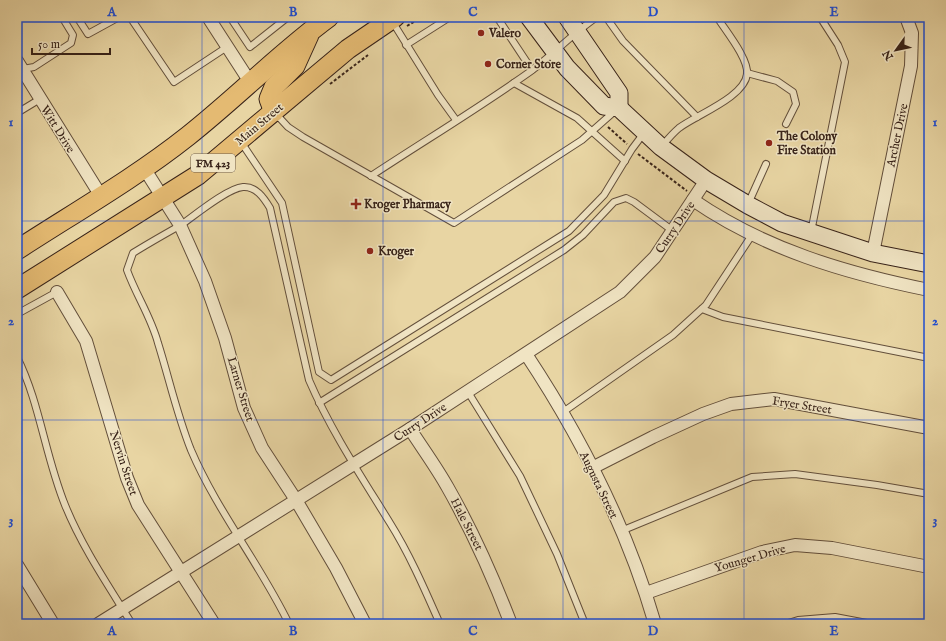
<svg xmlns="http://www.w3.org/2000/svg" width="946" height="641" font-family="'IM FELL English',serif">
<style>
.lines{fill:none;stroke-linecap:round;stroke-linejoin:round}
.service-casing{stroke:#634f3b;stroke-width:8}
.minor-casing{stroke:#634f3b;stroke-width:14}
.secondary-casing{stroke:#372218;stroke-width:19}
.primary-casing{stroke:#372218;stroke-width:21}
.path{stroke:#372218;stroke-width:2;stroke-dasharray:3 2;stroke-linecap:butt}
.service{stroke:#f0e4c3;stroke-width:6}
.minor{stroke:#f0e4c3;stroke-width:12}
.secondary{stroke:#f0e4c3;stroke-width:17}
.primary{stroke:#e4ba72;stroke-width:19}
.grid{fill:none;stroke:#1d4ed8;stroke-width:1;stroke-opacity:0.55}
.poi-dot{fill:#8f2418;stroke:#f0e4c3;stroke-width:1.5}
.labels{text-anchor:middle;stroke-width:3;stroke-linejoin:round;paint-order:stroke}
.shield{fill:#f0e4c3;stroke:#6e5c4b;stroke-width:1}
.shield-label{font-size:11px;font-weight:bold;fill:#372218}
.poi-label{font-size:12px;font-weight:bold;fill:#372218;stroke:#f0e4c3;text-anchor:start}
.street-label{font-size:12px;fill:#372218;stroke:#f0e4c3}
.neatline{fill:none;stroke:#1d4ed8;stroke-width:1.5}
.grid-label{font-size:13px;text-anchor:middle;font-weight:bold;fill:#1d4ed8}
</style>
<rect width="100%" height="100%" fill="#e8d5a3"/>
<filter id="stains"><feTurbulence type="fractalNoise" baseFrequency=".005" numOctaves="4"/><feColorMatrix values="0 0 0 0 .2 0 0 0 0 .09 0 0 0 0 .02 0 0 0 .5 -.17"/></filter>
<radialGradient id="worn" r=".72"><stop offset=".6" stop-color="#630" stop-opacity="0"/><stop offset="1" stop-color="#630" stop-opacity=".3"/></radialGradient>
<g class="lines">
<g class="service-casing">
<g id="service">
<path d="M77,17L88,34L119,17"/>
<path d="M130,17L174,82L227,47"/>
<path d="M230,17L250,47L288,17"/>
<path d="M497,17L532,70"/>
<path d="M606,17L623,41L697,117"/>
<path d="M17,20L21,17"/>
<path d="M392,21L438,95L456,120"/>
<path d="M406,45L450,17"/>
<path d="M23,69L34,67L71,43L73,35L62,17"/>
<path d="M747,73L777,81L793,92L796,104L786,124"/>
<path d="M514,83L577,118L625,161"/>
<path d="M17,113L40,99"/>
<path d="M275,113L288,127L303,137L454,223L582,140L616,110"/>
<path d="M241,142L282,203L319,372L331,380L569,231L604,195L632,149L644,133"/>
<path d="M662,146C667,140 673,133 679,128C696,115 745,97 747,74C749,59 725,30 717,17"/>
<path d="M371,176C424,141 479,108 531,71C554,54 573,33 597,17"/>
<path d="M748,204L766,164"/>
<path d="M811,232L845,62L838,45L820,17"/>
<path d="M702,309L723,317L929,358"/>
<path d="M17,314L57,292"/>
<path d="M17,357C40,403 45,456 65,505C82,547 108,585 132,624"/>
<path d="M468,392L520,476L557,554L585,624"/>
<path d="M319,403L564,250L583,235L614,202L626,198L634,202L673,231"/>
<path d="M563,412L673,335L706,305L752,235"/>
<path d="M621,531L752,477L795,474L877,485L929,494"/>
<path d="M289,624C260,564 217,511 191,450C177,415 169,378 158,343C151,317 136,295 127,270L133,253C149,243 165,234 181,225C195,215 228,188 243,187C256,186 264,198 270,208L309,380C331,431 361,476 390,523C410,555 425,590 440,624"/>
<path d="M785,624L798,620L835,617L872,624"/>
</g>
</g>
<g class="minor-casing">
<g id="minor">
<path d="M208,17L250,82"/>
<path d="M17,61L101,196"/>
<path d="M144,168L180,225L205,281L225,338L244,408L262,448L296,500L336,568L365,624"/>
<path d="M693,200C764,249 845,273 929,290"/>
<path d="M873,253L911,66L912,33L906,17"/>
<path d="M57,292L86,341L127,478L138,505L214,624"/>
<path d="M526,354C581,437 627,528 655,624"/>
<path d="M410,429C423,449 437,468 448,488C473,532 493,577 511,624"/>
<path d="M592,468L653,437L703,414L731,404L774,399L929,428"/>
<path d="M17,565L53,624"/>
<path d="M646,593L762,552L795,545L832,548L929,567"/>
<path d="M98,624L410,429L620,292L655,257L706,180"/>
</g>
</g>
<g class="secondary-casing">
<g id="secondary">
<path d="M529,17L567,68L604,106L619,108L661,147L706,180L748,205L782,223L873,253L929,264"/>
<path d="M567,17L619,93V108"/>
</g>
</g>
<g class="primary-casing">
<g id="primary">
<path d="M274,112L269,99L274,87L295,66L309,35"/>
<path d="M17,250C74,213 135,178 188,136C236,98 280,53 329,17"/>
<path d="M17,289L198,175L348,49L395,17"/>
</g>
</g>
<g class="path">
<path d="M407,26L422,17"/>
<path d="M330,84L368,55"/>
<path d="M608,127L627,144"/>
<path d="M638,154L687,191"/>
</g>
<use href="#service" class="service"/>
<use href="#minor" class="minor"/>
<use href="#secondary" class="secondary"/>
<use href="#primary" class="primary"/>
</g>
<path class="grid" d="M202,17V624M383,17V624M563,17V624M744,17V624M17,221H929M17,420H929"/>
<g class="poi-dot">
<circle cx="481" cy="33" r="4"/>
<circle cx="488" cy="64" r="4"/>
<circle cx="769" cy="143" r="4"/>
<path d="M354 198h4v4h4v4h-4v4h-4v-4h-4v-4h4z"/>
<circle cx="370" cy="251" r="4"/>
</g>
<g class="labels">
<rect class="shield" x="191" y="154" width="44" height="18" rx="3"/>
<g class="shield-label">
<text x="213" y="167">FM 423</text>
</g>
<g class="poi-label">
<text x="489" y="37">Valero</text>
<text x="496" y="68">Corner Store</text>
<text x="777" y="140">The Colony<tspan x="777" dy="14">Fire Station</tspan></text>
<text x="364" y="208">Kroger Pharmacy</text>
<text x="378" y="255">Kroger</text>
</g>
<g class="street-label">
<text transform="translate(259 124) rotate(-40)" y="4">Main Street</text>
<text transform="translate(58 129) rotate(58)" y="4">Witt Drive</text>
<text transform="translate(897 135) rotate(-78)" y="4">Archer Drive</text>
<text transform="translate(675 227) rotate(-56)" y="4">Curry Drive</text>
<text transform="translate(241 389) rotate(73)" y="4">Larner Street</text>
<text transform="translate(802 405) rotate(9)" y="4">Fryer Street</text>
<text transform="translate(420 422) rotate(-33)" y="4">Curry Drive</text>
<text transform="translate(124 463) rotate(72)" y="4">Nervin Street</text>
<text transform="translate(599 485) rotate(64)" y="4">Augusta Street</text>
<text transform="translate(467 524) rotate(63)" y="4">Hale Street</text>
<text transform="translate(750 558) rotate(-16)" y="4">Younger Drive</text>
</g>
</g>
<rect width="946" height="641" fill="none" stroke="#e8d5a3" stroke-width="44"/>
<g transform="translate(896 50) rotate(237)" stroke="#f0e4c3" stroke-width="3" paint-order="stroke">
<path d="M0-3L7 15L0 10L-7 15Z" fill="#372218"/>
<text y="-6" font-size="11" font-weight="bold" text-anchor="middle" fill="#372218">N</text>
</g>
<path d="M32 48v6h78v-6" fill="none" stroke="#372218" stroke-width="2"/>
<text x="38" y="48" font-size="12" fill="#372218" stroke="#f0e4c3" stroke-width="3" paint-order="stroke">50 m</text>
<rect x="22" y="22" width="902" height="597" class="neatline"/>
<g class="grid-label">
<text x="112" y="16">A</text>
<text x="293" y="16">B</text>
<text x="473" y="16">C</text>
<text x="653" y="16">D</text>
<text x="834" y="16">E</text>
<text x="11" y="126">1</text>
<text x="935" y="126">1</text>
<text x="11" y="325">2</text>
<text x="935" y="325">2</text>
<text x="11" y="524">3</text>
<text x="935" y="524">3</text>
<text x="112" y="635">A</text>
<text x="293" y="635">B</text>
<text x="473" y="635">C</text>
<text x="653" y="635">D</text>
<text x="834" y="635">E</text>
</g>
<rect width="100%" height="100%" filter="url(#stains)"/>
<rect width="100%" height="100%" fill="url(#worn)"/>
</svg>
